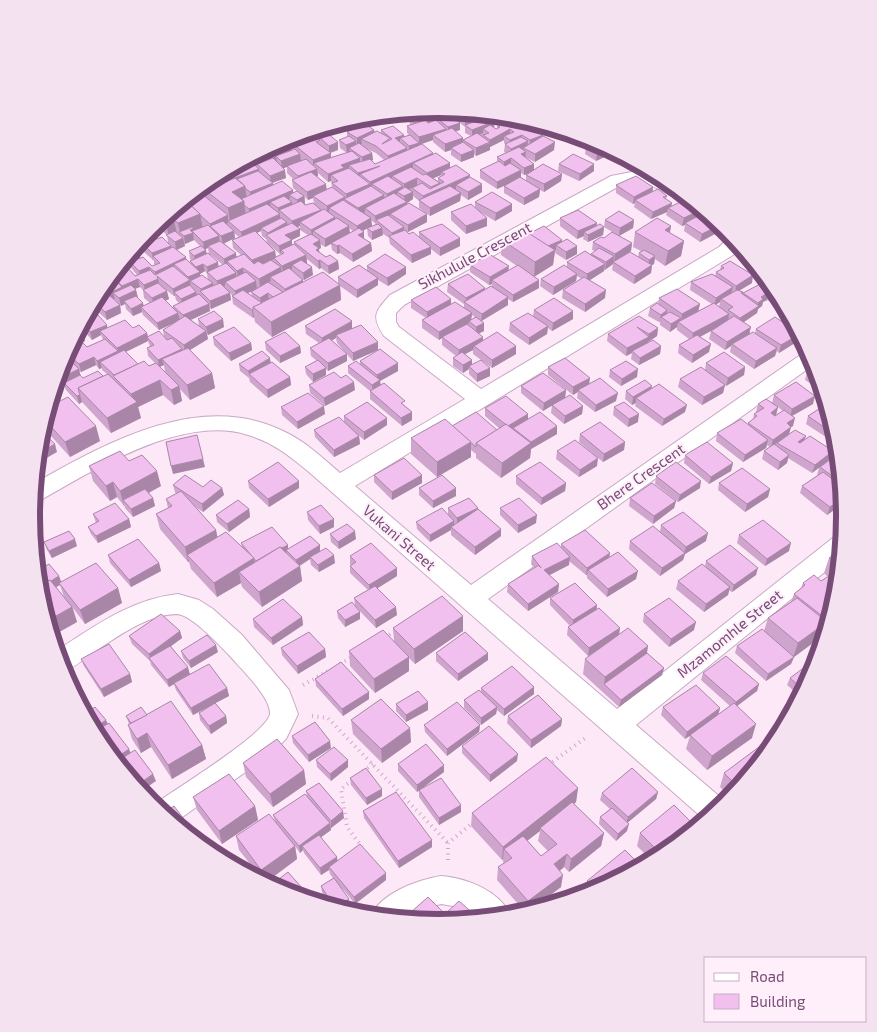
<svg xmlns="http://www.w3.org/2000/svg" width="877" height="1032" font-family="'Exo 2',sans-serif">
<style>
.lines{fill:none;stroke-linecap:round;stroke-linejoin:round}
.street-casing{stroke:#caa8c6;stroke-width:2}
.secondary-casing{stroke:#cba4c7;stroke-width:2}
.path{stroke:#d7a3d5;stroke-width:4;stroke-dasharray:1 4.5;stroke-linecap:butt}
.street{fill:#fff;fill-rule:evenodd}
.secondary{fill:#fff;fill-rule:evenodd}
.wall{fill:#cfa5ce;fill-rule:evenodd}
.shaded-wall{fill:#a986a7}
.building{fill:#f1c0ef;stroke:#a986a7}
.labels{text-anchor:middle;stroke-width:4;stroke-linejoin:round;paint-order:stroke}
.street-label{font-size:15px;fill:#774c76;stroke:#ffeffb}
.rim{fill:none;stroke:#774c76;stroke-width:6}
</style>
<rect width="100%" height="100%" fill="#fce8f7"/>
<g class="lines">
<g class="street-casing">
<g id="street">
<path d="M637,171L663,176L694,201C674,206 657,176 623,184L404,305L396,313V322L399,327L481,389L719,247L730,236L732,235L742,246L733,255L355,486L471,585L809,349L816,363L488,599L617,709L834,537L844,534L842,558L636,725L727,803L706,821L309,472C290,456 272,442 248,435C184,414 95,469 41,500L33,502L35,483C109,441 205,388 289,434C308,444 324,459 340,473L465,399L384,336C371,316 375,312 390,295L611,176Z"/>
<path d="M178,594L199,600L213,609L242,635L289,690L298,714L286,739L268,756L174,823L153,805C171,792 271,731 270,713C270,696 240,668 229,655C218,644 191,614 176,614C145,615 116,638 91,654C82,661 73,668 62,672L56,651C95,626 131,599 178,594Z"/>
<path d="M441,876C467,878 500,891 511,916L477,919L459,907L441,904L425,908L406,920L370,917C381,893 417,880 441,876Z"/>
</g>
</g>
<g class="secondary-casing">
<path id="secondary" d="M372,116L369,120L354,124L346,121L359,117Z"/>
</g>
<g class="path">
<path d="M385,638L396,630"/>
<path d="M340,664L352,657"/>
<path d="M303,685L330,670"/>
<path d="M312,716L328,718L448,843"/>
<path d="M548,765L588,736"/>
<path d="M363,771L373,764"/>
<path d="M352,780L341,789L347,827L362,847"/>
<path d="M448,860V843L474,822"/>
</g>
<use href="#street" class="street"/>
<use href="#secondary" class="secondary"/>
</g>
<g class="wall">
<path d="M462,111L518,117L543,128L538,131L543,135V136L554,150L535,162L525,157L534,164V170L562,174L561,181L544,192L540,190L539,197L524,205L504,193V186L497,189L480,178V170L497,162V157L506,153L504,152L505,144L504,143V140L490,147V150L476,156L474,154V157L461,162L451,155V150L445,152L433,142V140L419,144L450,168L482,184V192L468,200L461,195L460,201L430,216L419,208V201L413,196V199L407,203V204L427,222L408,232L409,234L419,237V232L460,238V246L440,256L431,249V254L412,263L390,244L389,238L382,233L383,235L372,240L368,236L367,228L363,231L364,232V239L371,243L372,251L353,262L340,253L337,254L332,250L331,244L325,247L320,244L321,248L319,249V252L326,257L338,261L339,269L329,274L321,268L319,269L307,259V263H306L313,275L304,280L302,279L303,282L338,283V277L367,271V266L406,267V274L388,286L378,280V285L357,298L340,286L341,300L272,337L255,322L254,317L253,318L233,304L232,296H233L230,293L231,300L211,309L209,307L210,311L191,320L199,326L198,319L224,327L208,335L207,334L208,339L190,350L212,373L215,388L190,400L180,389L182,401L174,405L163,395L138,407L141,418L111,433L82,402L79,404L66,390L64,385L54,389L62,360L79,329L85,341L82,342L87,347L103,340L101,335L92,340L83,330L82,324L89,310L92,318L107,325V328H133L147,333L148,336L164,337L163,330L174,323L159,330L143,315L142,312L133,316L126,309L125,304L121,306L115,300V299H113L120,305L121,313L107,320L95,309L94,304L92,305L99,291L100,293L101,298L104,296L99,291L100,290L133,249L140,256V258L152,266L155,265L154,264V261L144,252L143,244L168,242L167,235L159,228L151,231L149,230L188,197V200L186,201L187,202L198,197L194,193L211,179L214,181V178L223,176V172L233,166L258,169V168L255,165L254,158L275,153V150H293V144L318,138V136L338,142V150L331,153V157L347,153L340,148L339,140L347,137V132L374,130L375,132L381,133V130L404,137L409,135L407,133V126L410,125L409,119L424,117V114H437V112L456,120V113ZM460,123L465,127V133L471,136L463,140V142V138L455,131L460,130ZM494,124L497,125V129H496L494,128ZM367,149L376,153L384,160L375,164L372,161L373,160L372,153ZM287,167V173L294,180H292L293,188L298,192L293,193V190L273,185V183L286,178L283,168ZM318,173L328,182L331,181L332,187L327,189L317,177L318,176ZM521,173L524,175L528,174L526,175V181L521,178ZM441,175V176L438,178V181L433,178ZM305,197L308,200L313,198L314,203L305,205L304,204H305ZM371,220L376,224L372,226ZM300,226V230L308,235L294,242V244L292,245V240L300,236V229L297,227ZM349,228L353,231L350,233ZM261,231L262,236L266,239L267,243L256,233ZM234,233L239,237L232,240L233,248L241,255L237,257L224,243L235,238ZM194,240L200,246L189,251L190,259L192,260L190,261L191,264L177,250L185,246L184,243L185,244ZM267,243L280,254L281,253V255L276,257L275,251ZM208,248L209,254H207L205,249ZM210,254L223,265L219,267ZM131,268L132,269L137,275L135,276L129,269ZM205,271L207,274L208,280L213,283L200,276V274ZM140,287L143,290L144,298L150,303L144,306L138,298L136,290L135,289ZM165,289L174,296H175L176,300L179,303L173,306V308L165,301L169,299ZM257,289L251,292L252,296L248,293ZM148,341L149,344L150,346L147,348L148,356L155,363L149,366L138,364L126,352ZM96,365L99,369L102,368V370L107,374L103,376L83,378L80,375L79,371L81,372ZM164,365L165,372L160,367Z"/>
<path d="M544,124L571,133L559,137L556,135L557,133H554Z"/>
<path d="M586,146L611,154L596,161L585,154Z"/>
<path d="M559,164H594V171L579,181L558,171Z"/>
<path d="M616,185L653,187V192L667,196L666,199L671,206L699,216L711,223L715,234L700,242L684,231L685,225L682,226L666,215L667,212L651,219L634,207L635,203L633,204L616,193Z"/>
<path d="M475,202L512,204V211L495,221L480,212L487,218V226L466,234L451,220V212L475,208Z"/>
<path d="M560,218L597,223L596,226L604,227L603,235L588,242L583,239L584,236L577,239L560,226Z"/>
<path d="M605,220H634L633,228L619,236L604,227Z"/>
<path d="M671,226L670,233L684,241L681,256L665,266L655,259L654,264L652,265L651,273L634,284L612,270L613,264L605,269L604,271L590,280L605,298L585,312L562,298L563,290L582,279L577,276L576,281L553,295L540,286L541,279L567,267V262L591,255L595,251L592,250L593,242L604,238L632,243L631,251L619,259L638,257L639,253L641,251L633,247L635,232Z"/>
<path d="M528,234L562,242L577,254L566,260L555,253L556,250L555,251L553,265L534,276L539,288L513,302L508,299V305L482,321L484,331L479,333L483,340L516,354L492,368L473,354V350L465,354L472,360V365L490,368V376L477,382L469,374V369L463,373L453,366V358L456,356L442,345V338L439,340L422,328V320L426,318L411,308V300L464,308V304L447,292L448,284L485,288V289L492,286V284L489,285L470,272V265L508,271L517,266L501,255L502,240ZM472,315L475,317L471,320Z"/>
<path d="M743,248L762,271L739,257L740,250Z"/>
<path d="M721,266L752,283L739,291L743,293L768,280L779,295L769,301L767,300L763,302L762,306L758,309L757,313L744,322L750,333H755L756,329L800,334L798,341L779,353L777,351L775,356L754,369L730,352L731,346L725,350L709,339L711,331L714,329L700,337L709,352L692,363L678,353L679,345L689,339L677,330V327L670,332L660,325V322H659L648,316L650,308L658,304L659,298L700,304L698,311L712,304L690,290L691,282L715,276L716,272L720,270ZM720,302L719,307L716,304Z"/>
<path d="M534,310L573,311V319L552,331L548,328L547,334L529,345L509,331L510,323L533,316Z"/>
<path d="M790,314L798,329L786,323L788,315Z"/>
<path d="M305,326L352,328L378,350L353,361L337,343L336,338L332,340L347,361L328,371L326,369V375L313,382L306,374L305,367L317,361L311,356L310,348L319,343L306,334Z"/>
<path d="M658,328L657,336L648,342V343L661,346L660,354L639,365L631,359L632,353L626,356L607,341L608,334Z"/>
<path d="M213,337L251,343L252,350L231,361L214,345Z"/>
<path d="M265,342L300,346L301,353L280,363L266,350Z"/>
<path d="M360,361L398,363V371L380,381L381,385L412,412V420L402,426L370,399V391L348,373V366L360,364Z"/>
<path d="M271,362L290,377L291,385L268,398L250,382L249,378L240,371L239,364Z"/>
<path d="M706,363L745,367L744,375L726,386L725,385L723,393L702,405L678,387L680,379L705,370Z"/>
<path d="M817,366L825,393L805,380L807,372Z"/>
<path d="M548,367L590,384L616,401L595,412L577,398L578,392L573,395L548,375Z"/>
<path d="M610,370L637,377L621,386L609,377Z"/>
<path d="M309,385L355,390L325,406L310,393Z"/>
<path d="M521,386L566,390L565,398L583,406L582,414L564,424L551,413L552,405L543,411L521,393Z"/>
<path d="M651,389L685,412L662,426L635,406L636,403L632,405L625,399L626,391Z"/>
<path d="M774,395L813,404L792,416L793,426L791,427L789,434L806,436L804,440L833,451L830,459H840L844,503L827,515L800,493L802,486L818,475H817L819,468L812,473L788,458L787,463L778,470L762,459L764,451L770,447L767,445L766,448L743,462L716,441L717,433L748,424V423L753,420L754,414L757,412H756L758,404L772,403ZM778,407L783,411L776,415Z"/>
<path d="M828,403L838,437L832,441L806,424L808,416Z"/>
<path d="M49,404L50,406L100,441L70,457L43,427L42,426Z"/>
<path d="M281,407L325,414L298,429L282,415Z"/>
<path d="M614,407L638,422L628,427L613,415Z"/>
<path d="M485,408L557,426V434L531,449L530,458L501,478L476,458V454L471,450V457L437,477L411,454V438L452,426L497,430L499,428L485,416Z"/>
<path d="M344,416L387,418V425L364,440L356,433L359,436L360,444L334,457L315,437L314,430L344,422Z"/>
<path d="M580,434L625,442L624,450L603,462L579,442Z"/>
<path d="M557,451L597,466L579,477L556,459Z"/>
<path d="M685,455L733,463L731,471L709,484L684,463Z"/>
<path d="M129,461L161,486L149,493L153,498L155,506L133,517L125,508L124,505V506L117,497L110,501L93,481L89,466Z"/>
<path d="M374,475H422V483L392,500L374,482Z"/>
<path d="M516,476L566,483L565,491L541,505L516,484Z"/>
<path d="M656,476L700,488L678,502L655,484Z"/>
<path d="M248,481H299V488L269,507L249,488Z"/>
<path d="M719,483L770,489L768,497L745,512L718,490Z"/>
<path d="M173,485L222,488L224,495L203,512L194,506L216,530L217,537L242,546L241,543L288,545V549L320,551L335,563L319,572L311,565L310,559L300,566L302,581L262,607L242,587L241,583L217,597L191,569L189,562H188L160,529L156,514L168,508L166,499L176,494L175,492Z"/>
<path d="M419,488L456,496L433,508L419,495Z"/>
<path d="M630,498L676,501L674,508L653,524L629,506Z"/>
<path d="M448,508L478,510L501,529V536L475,555L451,535V530L430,542L417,529L416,522L448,514Z"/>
<path d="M500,508L536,523L518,533L500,515Z"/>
<path d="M249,509L250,517L229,532L217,522L216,515Z"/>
<path d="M307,512L334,527L320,534L308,520Z"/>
<path d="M93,514L129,519L131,527L98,543L91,534L88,527L96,523Z"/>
<path d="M661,525L706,541L685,554L683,560L660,576L629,549L630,541L660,532Z"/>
<path d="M330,534L356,539L339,549L331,542Z"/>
<path d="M739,535L789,551L765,566L737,543Z"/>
<path d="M44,542L77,546L52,558L47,550Z"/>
<path d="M561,544L610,557L636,579L607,597L587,578V575H586L569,561V565L549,575L559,584L558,592L528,611L507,592L508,584L534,568L531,564L532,556L561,547Z"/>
<path d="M842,550L838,596L825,637L822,635L821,637L794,657L791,664L766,681L735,653L737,646L764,631L768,618L791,602L794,594L801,588L803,583L821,581L828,577L824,573L829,558Z"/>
<path d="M108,555L159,563L161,571L131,587L110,563Z"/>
<path d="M350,556L397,568V576L377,588L397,615L376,628L355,606L354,598L368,590L350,573V566L351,565L350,564Z"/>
<path d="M42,558L45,567L59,576L61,582L118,588L122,603L85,624L73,608L77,622L52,636L39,595ZM60,585L64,597L56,587Z"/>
<path d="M706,561L756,575L732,592L729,590L728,595L704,612L676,589L678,581L705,566Z"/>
<path d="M550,598L597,605V610L619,635L647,653L664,668L662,675L619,707L583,674L585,659L608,643L588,656L567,635L568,627L570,626L550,605Z"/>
<path d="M337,611L360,612V619L345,627L338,618Z"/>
<path d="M644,614L694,630L669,647L643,622Z"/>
<path d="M463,616V631L415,664L409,658V671L375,693L350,666L349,651L394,641L393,628Z"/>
<path d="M302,617L303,625L273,645L254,627L253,619Z"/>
<path d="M180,631L182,638L171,646L190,674L227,688L229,696L215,703L226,716L227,723L211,734L200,720L199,713L212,705L193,715L176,690L174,684L169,687L151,665L150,661L132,644L129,636Z"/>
<path d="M281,648L325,649L326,657L298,674L282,655Z"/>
<path d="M822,649L817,664L813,661L816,653Z"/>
<path d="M181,651L218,652L191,668L183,658Z"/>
<path d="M436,653L488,660L458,681L436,661Z"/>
<path d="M81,659L130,674L132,682L104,697L84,666Z"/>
<path d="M815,672L801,697L787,685L790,678Z"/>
<path d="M703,673L759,684L757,691L737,706L752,738L707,770L686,749L690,736L685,739L661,715L663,707L720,708L718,715L730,706L701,680Z"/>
<path d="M315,679L369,699L343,716L316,686Z"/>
<path d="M481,688L534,694L504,716L497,710L496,714L481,725L464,708V700L481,691Z"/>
<path d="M428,702V710L406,722L396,711V704Z"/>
<path d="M147,715L202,745L206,759L172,779L151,747L141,753L132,739L128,725L129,724L126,716Z"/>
<path d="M508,716L562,719L561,726L531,748L507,723Z"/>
<path d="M351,720L410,728L411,742L382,763L353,734Z"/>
<path d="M424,725H480L479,732L447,756L425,732Z"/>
<path d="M292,736L331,748L309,762L293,743Z"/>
<path d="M462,746L517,761L490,782L462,753Z"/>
<path d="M770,751L731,798L720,787L724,773Z"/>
<path d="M316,760L348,767L331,781L317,767Z"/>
<path d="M243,763L304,770L306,784L273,807L246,777Z"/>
<path d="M398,764L444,772L421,789L461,812L439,825L419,797V790L417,792L398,771Z"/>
<path d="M350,778L382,789V796L367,805L351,785Z"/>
<path d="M578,788L576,802L574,804L604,833L601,846L569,872L564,867L560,871L561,887L528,912L526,913L497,880L498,867L504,863L503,862V859L502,860L471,826L472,813ZM540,831L538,841L548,851L541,856L527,840Z"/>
<path d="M306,791L344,818L331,828V827V830L321,837L338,861L386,880L355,904L342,888L350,905L342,910L318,903L325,898L322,892L321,886L333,878L330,874L329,870L321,875L304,853L303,850L300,853L295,846L297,859L265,883L239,850L236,836L275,821L273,815L307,796Z"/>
<path d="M658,792L656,799L627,823V831L616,841L599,824L600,817L610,809L600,800L602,793Z"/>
<path d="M193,797L255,806L258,820L222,844L197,810Z"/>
<path d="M363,811L432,847L399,868L364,818Z"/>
<path d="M640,833L665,855L652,861L637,846Z"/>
<path d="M642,867L594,892L586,895L585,894L587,881Z"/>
</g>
<g class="shaded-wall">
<path d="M482,113V121L465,125V127V120Z"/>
<path d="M455,114V121H441V117Z"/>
<path d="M438,119V126L428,128V121Z"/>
<path d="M495,121L494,129H483V133L472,137V130Z"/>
<path d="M537,122L543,124V128L535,132V125Z"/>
<path d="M460,123V130L448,134V127Z"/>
<rect x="554" y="128" width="3" height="5"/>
<path d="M446,129V137L433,135V140L419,145V137Z"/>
<path d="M510,129V137L504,136V140L490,147V150L476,156V148L490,143V140Z"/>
<path d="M560,129L571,133L559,137Z"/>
<path d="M374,130L375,137L361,139L362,144L357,146V138Z"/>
<path d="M404,135L405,142L400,138V144L395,138Z"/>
<path d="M522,135L521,142L510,147V140Z"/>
<path d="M543,135V142L530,148V140Z"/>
<path d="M463,138V145L451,148V150L445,152V144Z"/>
<path d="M356,141L357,149L349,148L350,152L347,153L346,145Z"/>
<path d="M528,141L527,149L523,148V150L511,156V149Z"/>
<path d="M338,142V150L329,153V146Z"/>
<path d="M555,142L554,150L535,162V154Z"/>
<path d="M419,143V150L409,154V146Z"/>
<path d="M292,148V156L279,159L278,153Z"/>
<path d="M407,148V155L389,163L388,156Z"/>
<path d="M609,148L612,149L611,154L596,161L597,153Z"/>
<path d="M474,150V157L461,162V155Z"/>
<path d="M526,152L525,159L521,154Z"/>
<path d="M331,153V160L314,163V167L313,168V160Z"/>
<path d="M372,153L373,160L363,165L362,157Z"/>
<path d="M433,153V160L413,163V170L392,176V179L372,184V189H371L370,182Z"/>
<path d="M277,154L278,158L276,156L277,162L260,167V162Z"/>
<path d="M300,154L301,161L282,169L281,161Z"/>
<path d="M360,158V165H349V170L331,175V181L328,182V174L341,165Z"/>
<path d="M511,158V166L504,169V162Z"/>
<path d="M450,163V171L441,172V175L427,181V173Z"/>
<path d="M534,164V171L524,175V168Z"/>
<path d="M594,164V171L579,181L580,174Z"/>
<path d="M380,166L360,174V180L359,181L358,173Z"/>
<path d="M259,169V177L245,186L247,200L244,202L246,216L230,223L228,208L232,193V179Z"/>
<path d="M317,169L318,176L298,184V176Z"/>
<path d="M285,170L286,178L271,183L270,176Z"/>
<path d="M521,170V178L497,189V182Z"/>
<path d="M562,174L561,181L544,192V184Z"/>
<path d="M470,175L469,183L456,185V189L423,204V196L431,193V187L440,183V189Z"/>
<path d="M417,178V185L404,192V184Z"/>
<path d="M273,183L274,191L251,200L250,192Z"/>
<path d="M326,184L327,192L313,196V198L308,200L307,192Z"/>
<path d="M370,184L371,191L347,200L346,194Z"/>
<path d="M482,184V192L468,200V192Z"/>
<path d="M403,186V193L397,192V197L387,202V194Z"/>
<path d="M653,187L652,195L635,200V203L633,204L634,197Z"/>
<path d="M540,189L539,197L524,205V198Z"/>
<path d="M293,190L294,197L289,195L290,199L275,206L270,202L271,208L250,217L249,209Z"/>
<path d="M413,192V199L407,203V210L390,214V217L376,220V224L375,216L405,203L404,196Z"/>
<path d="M461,193L460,201L430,216V208Z"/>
<path d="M384,195L385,203L365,208V212L359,216L358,208Z"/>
<path d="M304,196L305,204L298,208L297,200Z"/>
<path d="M345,197V200L344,199L345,205L329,208V212L327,213V206Z"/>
<path d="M292,202L293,210H279L281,222L261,228V231L242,240L241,232L279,215L278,208Z"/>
<path d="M672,203L671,210L668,208L667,212L651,219L653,212Z"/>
<path d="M512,204V211L495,221L496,213Z"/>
<path d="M321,210V217L300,222V226L292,229V221Z"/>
<path d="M700,210L699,217L685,223V225L682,226L684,218Z"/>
<path d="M200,214L203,229L193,233L194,240L185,244L184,236L180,232L178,223Z"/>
<path d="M427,214V222L408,232V225Z"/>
<path d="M228,215V223L214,230L211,226L210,224Z"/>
<path d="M335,217L336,224L313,231V237H312L311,230Z"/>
<path d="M371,218L372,226L357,234V226Z"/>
<path d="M487,218V226L466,234V226Z"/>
<path d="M174,220L177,234L169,238L166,223Z"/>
<path d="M634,220L633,228L619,236L620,228Z"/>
<path d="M158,222L159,228L151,231L150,228Z"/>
<path d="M287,222L288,230L268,237V233Z"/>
<path d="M597,223L596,230L584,232V236L577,239L578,231Z"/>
<path d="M349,226L350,234L325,247V239Z"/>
<path d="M671,226L668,241L665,230Z"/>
<path d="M404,227V235L392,239V233Z"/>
<path d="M604,227L603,235L588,242V235Z"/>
<path d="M716,227L715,234L700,242L702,234Z"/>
<path d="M382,228L383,235L372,240V232Z"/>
<path d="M300,229V236L292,240V248L281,250V253L280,254L279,246L285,235Z"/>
<path d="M149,231L150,239L137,244L147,232Z"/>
<path d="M234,231L235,238L223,244L221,236Z"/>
<path d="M364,232V239L358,235Z"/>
<path d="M219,236L220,243L208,246V248L204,250L203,242Z"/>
<path d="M183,238L185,246L176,250L175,242Z"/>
<path d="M460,238V246L440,256V248Z"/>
<path d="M320,240L321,248L319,249L320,256L313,244Z"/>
<path d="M562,240V247L556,245V250L555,251L553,265L534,277L535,262L544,248Z"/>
<path d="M684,241L681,256L665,266L668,251Z"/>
<path d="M371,243L372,251L353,262L352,254Z"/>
<path d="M632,243L631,251L614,262L615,254Z"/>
<path d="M339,245L340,253L337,254V246Z"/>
<path d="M171,246L173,254L153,256V261L152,253Z"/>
<path d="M577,246V254L566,260V252Z"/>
<path d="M431,247V254L412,263L411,255Z"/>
<path d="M206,250L207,258L195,263L194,256Z"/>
<path d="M275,251L276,258H274V259L253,268L252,260Z"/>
<path d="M236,253L237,261H227L228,266L225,267L224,259Z"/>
<path d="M306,255L307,263L296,268L292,265V269L283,273L282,266Z"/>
<path d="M140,256L142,264L130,262L131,268L121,273L120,265Z"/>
<path d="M614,256L613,264L605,270L606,262Z"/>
<path d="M655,256L654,264L648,267L649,260Z"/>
<path d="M186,257L187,265L174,264L175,271L157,276L156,280L155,272Z"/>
<path d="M320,260L321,268L319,269L318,261Z"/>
<path d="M338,261L339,269L329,274L328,266Z"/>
<path d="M218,262L219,270L208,273L207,267Z"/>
<path d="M203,264L205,271L200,274L201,279L190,281L191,287L174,292L175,296H174L173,289L188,281V277L197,273L196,267Z"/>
<path d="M605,264L604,271L587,282V274Z"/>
<path d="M652,265L651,273L634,284L635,276Z"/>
<path d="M509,266L508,274L492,280V284L489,285L490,277Z"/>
<path d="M149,267L151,275L140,279L139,271Z"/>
<path d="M281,267L282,274L270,277L271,281L260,287L259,279Z"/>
<path d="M312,267L313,275L304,280L303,273Z"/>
<path d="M406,267V274L388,286L387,278Z"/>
<path d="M243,268L244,276L238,278L237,271Z"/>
<path d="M236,273L237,280L225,282V286L219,289L217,281Z"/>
<path d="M577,274L576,281L553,295L554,287Z"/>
<path d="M753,275L752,283L735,293L736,286Z"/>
<path d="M378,278V285L357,298V290Z"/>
<path d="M138,279L140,287L123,293H113L115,299L109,301L108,294L122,287V286Z"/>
<path d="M158,279L160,287L145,293L144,285Z"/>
<path d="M303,280V288L285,293V289Z"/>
<path d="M539,280V288L513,302V295Z"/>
<path d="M256,281L257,289L236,298L235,291Z"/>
<path d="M213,283L214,291L201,293V289Z"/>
<path d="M340,285L341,300L272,337L271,322Z"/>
<path d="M733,287L731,295L721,299L720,302L714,306L716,298Z"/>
<path d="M485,288V295L466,303V298Z"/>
<path d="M136,290L138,298L124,301L125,304L121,306L119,298Z"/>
<path d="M606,290L605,298L585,312V304Z"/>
<path d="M777,290L779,293V295L769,301L771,294Z"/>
<path d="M167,291L169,299L154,306L152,298Z"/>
<path d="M196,292L198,299L183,306L181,299Z"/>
<path d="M769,292L767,300L763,302L762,306L758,309L757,313L738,326L740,318L757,307L758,303L761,297Z"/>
<path d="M100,293L102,301H94L98,294Z"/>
<path d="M230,293L231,300L211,309L210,301Z"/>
<path d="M268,293L269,301L261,305L260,298Z"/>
<path d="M508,297V305L481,321L482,314Z"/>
<path d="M451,299V306L427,320V312Z"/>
<path d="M143,303L145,311L141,307L142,312L133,316L131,309Z"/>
<path d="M209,304L210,311L184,323L183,315Z"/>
<path d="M700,304L698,312L681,322L682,314Z"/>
<path d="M120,305L121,313L107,320L105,312Z"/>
<path d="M90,310L92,318L82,323L88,311Z"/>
<path d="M252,310H253L254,317L253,318Z"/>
<path d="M667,310L666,317H661L659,322L661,315Z"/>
<path d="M573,311V319L552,331L553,323Z"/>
<path d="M178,313L180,320L159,330L157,323Z"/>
<path d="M472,313L471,321H469V323L443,338L442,337V338L439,340V332Z"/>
<path d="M729,314L728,322L692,341L693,333Z"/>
<path d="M681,318L680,323L678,322L677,327L670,332L671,324Z"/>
<path d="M223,319L224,327L208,335L206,327Z"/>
<path d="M352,321V329L336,335V338L322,346V338Z"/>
<path d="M484,323V331L476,335V327Z"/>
<path d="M107,325L108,332L100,331L101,335L92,340L90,332Z"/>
<path d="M548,326L547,334L529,345V338Z"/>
<path d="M751,327L749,335L732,344L731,346L725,350L727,342Z"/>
<path d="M658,328L657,336L648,342V345L632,351V353L626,356L627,348L648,337L649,334Z"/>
<path d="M206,331L208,339L185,353L184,345Z"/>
<path d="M83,333L85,341L69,348L75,337Z"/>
<path d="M147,333L148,341L119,355L100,362L102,368L99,369L97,361L118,351L117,348Z"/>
<path d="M800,334L798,341L779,353L781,345Z"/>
<path d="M483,337V344L474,346L473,350L458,358L459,350Z"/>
<path d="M378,342V350L353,361V353Z"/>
<path d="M251,343L252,350L231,361L229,353Z"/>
<path d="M711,344L709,352L692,363L693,355Z"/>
<path d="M300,346L301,353L280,363V356Z"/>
<path d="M516,346V354L492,368V360Z"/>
<path d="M661,346L660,354L639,365L640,358Z"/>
<path d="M777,348L775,356L754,369L756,361Z"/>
<path d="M182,349L184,357L162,359L164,365L159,367L158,360Z"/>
<path d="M347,354V361L328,371V363Z"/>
<path d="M94,357L96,365L81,372L79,364Z"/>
<path d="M270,358L271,366L249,374L248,371Z"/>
<path d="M67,360L70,368L58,374L61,363Z"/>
<path d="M472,360V367L469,366V369L463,373V365Z"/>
<path d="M398,363V371L380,381L381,388L373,393L372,385L377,382V375Z"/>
<path d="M745,367L744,375L726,386L728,378Z"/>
<path d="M326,368V375L313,382V374Z"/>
<path d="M490,368V376L477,382V374Z"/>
<path d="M79,369L81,377L64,383V385L54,389V388L56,380Z"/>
<path d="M638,369L637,377L621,386L622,379Z"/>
<path d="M212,373L215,388L190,400L187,385Z"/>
<path d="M290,377L291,385L268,398L267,390Z"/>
<path d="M590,378L589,385L578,390V392L573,395V387Z"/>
<path d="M160,380L163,395L138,407L141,418L111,433L107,418L133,404L131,394Z"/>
<path d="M354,382L355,390L325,406L324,398Z"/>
<path d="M725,385L723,393L702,405L704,397Z"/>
<path d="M179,386L182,401L174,405L171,390Z"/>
<path d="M652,386L651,393L636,398V403L632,405L633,397Z"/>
<path d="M566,390L565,398L543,411L544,403Z"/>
<path d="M618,393L616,401L595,412L596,405Z"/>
<path d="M80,395L82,402L79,404L77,396Z"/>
<path d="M815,396L813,404L790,417L792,409Z"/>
<path d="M687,405L685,412L662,426L664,419Z"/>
<path d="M324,406L325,414L298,429L297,422Z"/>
<path d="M583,406L582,414L564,424L565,416Z"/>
<path d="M778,407L776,415L769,420L771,413Z"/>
<path d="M412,412V420L402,426L401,418Z"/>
<path d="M528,414V422L513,428V430L507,426Z"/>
<path d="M639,414L638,422L628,427L629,419Z"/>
<path d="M387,418V425L364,440V432Z"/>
<path d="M795,418L793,426L784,431L787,423Z"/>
<path d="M96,426L100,441L70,457L65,442Z"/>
<path d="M557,426V434L531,449L530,458L501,478L502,463L531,443V442Z"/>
<path d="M791,427L789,434L771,447L773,440Z"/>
<path d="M836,432L838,437L832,441L834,434Z"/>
<path d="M359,436L360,444L334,457V450Z"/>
<path d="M806,436L803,444L796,450L798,442Z"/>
<path d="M768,440L766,448L743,462L745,455Z"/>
<path d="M471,442V457L437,477V462Z"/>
<path d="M625,442L624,450L603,462L604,454Z"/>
<path d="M55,444L57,452L36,464L37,454Z"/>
<path d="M833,451L830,459L812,473L815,465Z"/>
<path d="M789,455L787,463L778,470L780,462Z"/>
<path d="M598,458L597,466L579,477L580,470Z"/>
<path d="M203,459L205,467L173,474L171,466Z"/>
<path d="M733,463L731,471L709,484L711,477Z"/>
<path d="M157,471L161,486L127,504L123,500L124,505V506L120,491Z"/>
<path d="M422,475V483L392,500V492Z"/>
<path d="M299,481V488L269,507L268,499Z"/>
<path d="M701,481L700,488L678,502L680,495Z"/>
<path d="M113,482L117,497L110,501L106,486Z"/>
<path d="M566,483L565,491L541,505L542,498Z"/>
<path d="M222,488L224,495L203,512L202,504Z"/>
<path d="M456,488V496L433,508V501Z"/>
<path d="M770,489L768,497L745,512L747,504Z"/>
<path d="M844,497V503L827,515L830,507Z"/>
<path d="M153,498L155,506L133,517L131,509Z"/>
<path d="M676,501L674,508L653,524L654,516Z"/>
<path d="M478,508L477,516L457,526V518Z"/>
<path d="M249,509L250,517L229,532L227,524Z"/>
<path d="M537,515L536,523L518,533V525Z"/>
<path d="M129,519L131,527L98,543L96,536Z"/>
<path d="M334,519V527L320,534L319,526Z"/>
<path d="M454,521V528L451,527V530L430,542V535Z"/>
<path d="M501,529V536L475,555V547Z"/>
<path d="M216,530L219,545L187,555L189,562H188L185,547Z"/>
<path d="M355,531L356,539L339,549L338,542Z"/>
<path d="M708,533L706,541L685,554L683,560L660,576L662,568L684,553L686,547Z"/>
<path d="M75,539L77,546L52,558L49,551Z"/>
<path d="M791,543L789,551L765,566L767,559Z"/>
<path d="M288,545V552L286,550L287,554L256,561Z"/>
<path d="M320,545V553L310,557V559L297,567L296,560Z"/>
<path d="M610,553L609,560L588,570L587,575H586L587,568Z"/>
<path d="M334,555L335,563L319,572L318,565Z"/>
<path d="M570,557L569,565L544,578V570Z"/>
<path d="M42,558L47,573L37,578L36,561Z"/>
<path d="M254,558L256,573L239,572L241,583L217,597L214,583Z"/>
<path d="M159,563L161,571L131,587L129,580Z"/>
<path d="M300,566L302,581L262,607L259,592Z"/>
<path d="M397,568V576L370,593L369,585Z"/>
<path d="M758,568L756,575L732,592L734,585Z"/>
<path d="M638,571L636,579L607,597L608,589Z"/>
<path d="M59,576L62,584L59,583L60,585L39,596L38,588Z"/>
<path d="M559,584L558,592L528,611V604Z"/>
<path d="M730,587L728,595L704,612L706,604Z"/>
<path d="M118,588L122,603L85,624L80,610Z"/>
<path d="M597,605L596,613L572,628L573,620Z"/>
<path d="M72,607L77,622L52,636L47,621Z"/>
<path d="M396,607L397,615L376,628L375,620Z"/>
<path d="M360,612V619L345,627V620Z"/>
<path d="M463,616V631L415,664L414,649Z"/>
<path d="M302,617L303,625L273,645L271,638Z"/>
<path d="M696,622L694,630L669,647L671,639Z"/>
<path d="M827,622L821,637L794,657L791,664L766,681L768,674L793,657L798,643Z"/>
<path d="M620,628L619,636L588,656L589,648Z"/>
<path d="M180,631L182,638L151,661L149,654Z"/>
<path d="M216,645L218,652L191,668L189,661Z"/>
<path d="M648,646L646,661L604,684L605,677Z"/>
<path d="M325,649L326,657L298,674L297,666Z"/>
<path d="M488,653V660L458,681V674Z"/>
<path d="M409,657V671L375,693L374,679Z"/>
<path d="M188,667L190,675L169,687L167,680Z"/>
<path d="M664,668L662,675L619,707L621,700Z"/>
<path d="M130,674L132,682L104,697L101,689Z"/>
<path d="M759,684L757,691L733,709L736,702Z"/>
<path d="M534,687V694L504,716V709Z"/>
<path d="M227,688L229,696L193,715L191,708Z"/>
<path d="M369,692V699L343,716L342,709Z"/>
<path d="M82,702L85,709L83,710L79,704Z"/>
<path d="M428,702V710L406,722V715Z"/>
<path d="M497,707L496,714L481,725V718Z"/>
<path d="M720,708L718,716L685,739L687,732Z"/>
<path d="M226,716L227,723L211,734L209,726Z"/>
<path d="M562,719L561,726L531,748V740Z"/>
<path d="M106,720L109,727L96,736L93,729Z"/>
<path d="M756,724L752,738L707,770L712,756Z"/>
<path d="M480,725L479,732L447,756V749Z"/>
<path d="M410,728L411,742L382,763L381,749Z"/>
<path d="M147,733L151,747L141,753L137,739Z"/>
<path d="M330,741L331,748L309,762L308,755Z"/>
<path d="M202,745L206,759L172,779L168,765Z"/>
<path d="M129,749L132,756L118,765L114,759Z"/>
<path d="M518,754L517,761L490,782V775Z"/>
<path d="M348,760V767L331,781L330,774Z"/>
<path d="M444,765V772L417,792V785Z"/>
<path d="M304,770L306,784L273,807L270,794Z"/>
<path d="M153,774L156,781L140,792L136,786Z"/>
<path d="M578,788L576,802L542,829L540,828V831L509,855L504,849L503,859L502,860L503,847Z"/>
<path d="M382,789V796L367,805L366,798Z"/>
<path d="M658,792L656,799L626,824L628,817Z"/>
<path d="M461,805V812L439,825V818Z"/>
<path d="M255,806L258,820L222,844L219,831Z"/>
<path d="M343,811L344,818L331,828V821Z"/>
<path d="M330,823L331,830L305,849L302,846L303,850L300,853L299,846Z"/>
<path d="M629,824L627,831L616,841L618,834Z"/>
<path d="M604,833L601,846L569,872L571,859Z"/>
<path d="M432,840V847L399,868L398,861Z"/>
<path d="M295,846L297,859L265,883L264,882L261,870Z"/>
<path d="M567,854L564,867L552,877L554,864Z"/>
<path d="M337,857L338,863L329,867V870L321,875L320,868Z"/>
<path d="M386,873V880L355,904L354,897Z"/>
<path d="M563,875L561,887L528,912L527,913L528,901Z"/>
<path d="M303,889L305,896L302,898L295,896Z"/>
<path d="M349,899L350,905L342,910L339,909L338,906Z"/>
</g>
<g class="building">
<path d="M447,110H452L455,114L441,117L437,112Z"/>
<path d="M435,111L441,119L451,115L460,123L448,127L438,119L428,121L424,114Z"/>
<path d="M462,111L482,113L465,120L456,113Z"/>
<path d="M492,114L518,117L539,123L535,125L522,118L543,135L530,140L522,135L510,140L504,136L514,132L510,129L490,140L483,135L489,133L483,129L490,125L496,129L500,127L497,125L503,122Z"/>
<path d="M421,115L426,119L414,123L409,119Z"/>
<path d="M488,117L495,121L472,130L465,125Z"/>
<path d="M426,120L428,123L436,120L446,129L419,137L407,126Z"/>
<path d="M365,124L374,130L357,138L347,132Z"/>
<path d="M393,126L404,135L395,138L407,148L388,156L376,146L361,139L377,131L390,138L382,144L392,139L381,130Z"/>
<path d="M452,128L463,138L445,144L433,135Z"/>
<path d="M327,133L338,142L329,146L318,136Z"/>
<path d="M477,133L490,142L476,148L463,140Z"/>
<path d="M410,135L419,143L409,146L400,138Z"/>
<path d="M315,136L320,140L316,142L331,153L313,160L293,144Z"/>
<path d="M349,136L356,141L346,145L339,140Z"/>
<path d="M543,136L555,142L535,154L523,148Z"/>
<path d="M521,137L528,141L511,149L505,144Z"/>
<path d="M598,141L609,148L597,153L586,146Z"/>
<path d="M463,142L474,150L461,155L451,148Z"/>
<path d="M359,143L372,153L362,157L349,148Z"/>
<path d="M422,144L433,153L370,182L360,174L380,166L358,173L349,165L370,159L375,164Z"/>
<path d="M289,146L292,148L278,153L275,150Z"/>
<path d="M519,147L526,152L521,154L534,164L524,168L511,158L504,162L497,157Z"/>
<path d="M295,149L300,154L281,161L276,156Z"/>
<path d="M272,150L277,154L260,162L254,158Z"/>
<path d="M352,151L360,158L341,165L344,168L328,174L314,163Z"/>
<path d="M436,153L450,163L427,173L413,163Z"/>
<path d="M573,154L594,164L580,174L559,164Z"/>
<path d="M273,158L285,170L270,176L257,164Z"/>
<path d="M306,159L317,169L298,176L287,166Z"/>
<path d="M249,160L259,169L232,179L224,171L233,166Z"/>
<path d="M499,161L505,166L510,163L521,170L497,182L480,170Z"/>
<path d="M543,164L562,174L544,184L526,175Z"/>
<path d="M456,165L470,175L423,196L412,188L422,183L430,189L444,182L438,178L445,174L441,172Z"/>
<path d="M411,167L423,175L426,174L440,183L431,187L417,178L404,184L392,176Z"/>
<path d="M349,168L370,184L346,194L332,183L338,181L331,175Z"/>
<path d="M258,171L273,183L250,192L245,188V186L237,179Z"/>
<path d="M311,172L326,184L307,192L292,180Z"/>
<path d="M222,174L229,181L219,185L217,184L219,183L214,178Z"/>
<path d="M388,176L403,186L387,194L372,184Z"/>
<path d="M636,176L653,187L634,197L616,185Z"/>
<path d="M470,177L482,184L468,192L456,185Z"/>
<path d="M520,177L540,189L524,198L504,186Z"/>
<path d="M235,178L245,186L232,192L244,201L228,208L201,187L211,179L219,185Z"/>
<path d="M282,181L293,190L249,209L244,205V201L241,199Z"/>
<path d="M371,186L384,195L358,208L344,199Z"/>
<path d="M450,186L461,193L430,208L419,200Z"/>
<path d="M332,187L345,197L327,206L313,196Z"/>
<path d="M405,187L413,192L404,196L397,192Z"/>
<path d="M658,189L667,196L663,197L672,203L653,212L635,200Z"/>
<path d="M297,191L304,196L297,200L289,195Z"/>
<path d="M492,192L512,204L496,213L475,202Z"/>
<path d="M394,193L407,202L375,216L365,208Z"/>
<path d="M203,195L228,215L210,224L201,216L200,214L187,202Z"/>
<path d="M284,196L292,202L278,208L270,202Z"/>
<path d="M185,200L200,214L178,223L174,220L166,223L162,219Z"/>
<path d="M343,200L371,218L357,226L329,208Z"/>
<path d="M684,200L700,210L684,218L668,208Z"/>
<path d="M301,201L305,205L313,203L321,210L292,221L279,210Z"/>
<path d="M409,203L427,214L408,225L390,214Z"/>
<path d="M267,204L280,214L241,232L228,221Z"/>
<path d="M471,204L487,218L466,226L451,212Z"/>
<path d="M324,209L335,217L311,230L300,222Z"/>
<path d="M578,210L597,223L578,231L560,218Z"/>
<path d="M619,211L634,220L620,228L605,220Z"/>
<path d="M702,214L711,220L708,222L716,227L702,234L685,223Z"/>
<path d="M388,215L404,227L392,233L376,220Z"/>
<path d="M281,218L287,222L268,233L261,228Z"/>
<path d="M337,218L349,226L325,239L313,231Z"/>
<path d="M657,218L671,226L665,230L684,241L668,251L635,232Z"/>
<path d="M223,221L234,231L221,236L210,226Z"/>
<path d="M292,223L300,229L285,235L292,240L279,246L266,235Z"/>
<path d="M378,224L382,228L372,232L367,228Z"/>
<path d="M442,224L460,238L440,248L419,232Z"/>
<path d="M600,224L604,227L588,235L584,232Z"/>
<path d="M208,225L219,236L203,242L192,231Z"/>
<path d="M544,226L562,240L548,246L528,234Z"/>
<path d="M192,227L194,228L190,230L193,233L184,236L179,232Z"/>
<path d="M359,228L364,232L358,235L371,243L352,254L339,245L337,246L331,243Z"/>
<path d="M522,229L555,250L535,262L502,240Z"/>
<path d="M405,230L409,234L413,232L431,247L411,255L389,236Z"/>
<path d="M175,231L183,238L175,242L166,235Z"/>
<path d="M255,231L275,251L252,260L232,240Z"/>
<path d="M612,232L632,243L615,254L593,242L601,237L604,238Z"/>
<path d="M311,234L320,240L313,244L319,248L316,250L326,257L330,255L338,261L328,266L320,260L318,261L294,242Z"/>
<path d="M162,237L171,246L152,253L143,244Z"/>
<path d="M567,239L577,246L566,252L556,245Z"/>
<path d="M220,241L236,253L224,259L208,246Z"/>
<path d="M294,244L306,255L282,266L274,258L284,253L281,250Z"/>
<path d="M201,246L206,250L194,256L189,251Z"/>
<path d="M173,247L186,257L155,272L149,267L139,271L130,262L143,257L152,266L160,263L153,256Z"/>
<path d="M599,248L614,256L606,262L591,254Z"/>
<path d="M743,248L748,255L740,250Z"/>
<path d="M133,250L140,256L120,265Z"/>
<path d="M644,250L655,256L649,260L639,253Z"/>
<path d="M585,251L605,264L587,274L567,262Z"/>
<path d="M630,252L652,265L635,276L613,262Z"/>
<path d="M208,253L218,262L207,267L203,264L196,267L190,261Z"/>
<path d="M244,254L254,264L258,261L263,264L271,260L281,267L259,279L243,268L237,271L227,261Z"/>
<path d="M385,254L406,267L387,278L367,266Z"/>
<path d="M489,254L509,266L490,277L470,265Z"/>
<path d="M186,259L200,272L188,277L174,264Z"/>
<path d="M301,260L312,267L303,273L292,265Z"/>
<path d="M730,261L753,275L736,286L716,272L724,268L721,266Z"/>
<path d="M226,263L236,273L217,281L207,272Z"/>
<path d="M359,265L378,278L357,290L338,277Z"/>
<path d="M518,265L539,280L513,295L492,280Z"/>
<path d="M564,265L577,274L554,287L541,279Z"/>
<path d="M173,266L190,280L173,289L157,276L158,279L144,285L138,279L122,286L112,275L119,267L121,269L127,267L135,276L150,270L155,275Z"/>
<path d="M289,268L303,280L285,289L270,277Z"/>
<path d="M246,272L256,281L235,291L225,282Z"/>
<path d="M323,272L340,285L271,322L253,307Z"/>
<path d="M468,274L485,288L466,298L448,284Z"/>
<path d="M712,274L733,287L716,298L691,282Z"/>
<path d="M202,275L213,283L201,289L190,281Z"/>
<path d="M111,276L122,287L108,294L102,288Z"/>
<path d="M584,277L606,290L585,304L563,290Z"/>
<path d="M768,280L770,281L777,290L771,294L769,292L761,297L763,299L758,303L743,293Z"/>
<path d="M268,282L283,292L273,297L268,293L260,298L251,292Z"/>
<path d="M158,283L167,291L152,298L143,290Z"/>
<path d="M220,283L230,293L210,301L200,291Z"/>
<path d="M131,285L136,290L119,298L113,293Z"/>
<path d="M190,285L196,292L181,299L174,292Z"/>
<path d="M491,286L508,297L482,314L464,302Z"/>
<path d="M436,287L451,299L427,312L411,300Z"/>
<path d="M677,289L700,304L682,314L659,298Z"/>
<path d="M243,290L262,303L253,307V310H252L232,296Z"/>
<path d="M737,290L743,292L741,293L759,306L740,318L728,310L733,307L721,299Z"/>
<path d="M108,294L120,305L105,312L94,301Z"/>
<path d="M199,294L209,304L183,315L173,306Z"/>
<path d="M136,296L143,303L131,309L124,301Z"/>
<path d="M162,297L178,313L157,323L141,307Z"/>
<path d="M554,298L573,311L553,323L534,310Z"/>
<path d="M455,302L472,313L439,332L422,320Z"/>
<path d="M657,303L667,310L661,315L650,308Z"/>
<path d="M714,303L729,314L693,333L678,322Z"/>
<path d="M335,309L352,321L322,338L305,326Z"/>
<path d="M214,311L223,319L206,327L198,319Z"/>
<path d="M670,312L681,318L671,324L661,317Z"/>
<path d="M528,313L548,326L529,338L510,323Z"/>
<path d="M98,315L107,325L90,332L82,323L83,321Z"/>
<path d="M185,316L206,331L184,345L163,330Z"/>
<path d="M639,316L658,328L649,334L637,327L649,337L627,348L608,334Z"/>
<path d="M734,316L751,327L727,342L711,331Z"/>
<path d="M476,317L484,323L476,327L469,321Z"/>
<path d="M775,317L800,334L781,345L756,329Z"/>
<path d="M125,320L133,328L139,325L147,333L117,348L100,331Z"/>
<path d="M467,324L483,337L459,350L442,337Z"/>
<path d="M361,325L378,342L353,353L336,335Z"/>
<path d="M234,327L251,343L229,353L213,337Z"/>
<path d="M79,329L83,333L75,337Z"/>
<path d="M159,331L167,340L172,338L182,349L158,360L147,348L154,345L147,337Z"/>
<path d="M285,332L300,346L280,356L265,342Z"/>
<path d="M497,332L516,346L492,360L474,346Z"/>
<path d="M753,332L777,348L756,361L732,344Z"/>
<path d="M697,335L711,344L693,355L679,345Z"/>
<path d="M329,338L347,354L328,363L310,348Z"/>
<path d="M79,339L87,347L105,339L118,351L97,361L94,357L79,364L66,353L71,343Z"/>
<path d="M653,340L661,346L640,358L632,351Z"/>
<path d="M188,348L212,373L187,385L162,359Z"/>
<path d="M380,349L398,363L377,375L360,361Z"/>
<path d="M124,350L138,364L114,375L100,362Z"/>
<path d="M262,351L270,358L248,371L239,364Z"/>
<path d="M462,352L472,360L463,365L453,358Z"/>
<path d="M724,352L745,367L728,378L706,363Z"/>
<path d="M64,357L67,360L61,363L62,360Z"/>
<path d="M565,358L590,378L573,387L548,367Z"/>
<path d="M318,360L326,368L313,374L305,367Z"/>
<path d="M481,360L490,368L477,374L469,366Z"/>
<path d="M71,361L79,369L56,380L61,366Z"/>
<path d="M144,361L149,366L156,363L179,386L171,390L160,380L131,394L113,376Z"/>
<path d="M356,361L380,380L372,385L348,366Z"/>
<path d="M626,361L638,369L622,379L610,370Z"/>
<path d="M272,362L290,377L267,390L249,374Z"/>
<path d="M817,366L821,381L807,372Z"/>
<path d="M701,367L725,385L704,397L680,379Z"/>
<path d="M98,371L103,376L78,388L80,395L77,396L64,383L80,375L83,378Z"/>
<path d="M334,372L341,378L346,375L354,382L324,398L309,385Z"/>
<path d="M543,373L566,390L544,403L521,386Z"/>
<path d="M108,374L137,402L107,418L78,388Z"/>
<path d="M600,378L618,393L596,405L578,390Z"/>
<path d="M645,380L652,386L633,397L626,391Z"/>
<path d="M796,382L815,396L792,409L774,395Z"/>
<path d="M384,383L405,401L401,403L412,412L401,418L370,391Z"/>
<path d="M659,384L687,405L664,419L636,398Z"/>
<path d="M308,393L324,406L297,422L281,407Z"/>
<path d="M570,395L583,406L565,416L552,405Z"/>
<path d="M506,396L528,414L508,426L506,424H505L485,408Z"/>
<path d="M68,397L96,426L65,442L44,419L48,407Z"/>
<path d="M766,399L778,407L771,413L775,416L784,410L795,418L787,423L791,427L773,440L748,423L757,416L754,414L764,408L758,404Z"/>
<path d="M367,402L387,418L364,432L344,416Z"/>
<path d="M624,402L639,414L629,419L614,407Z"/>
<path d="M828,403L836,432L834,434L808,416Z"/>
<path d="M476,412L497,430L476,443V447L452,426Z"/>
<path d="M540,412L557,426L531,442L513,428Z"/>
<path d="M339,417L359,436L334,450L314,430Z"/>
<path d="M445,419L471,442L437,462L411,438Z"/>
<path d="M741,419L768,440L745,455L717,433Z"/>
<path d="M600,422L625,442L604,454L580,434Z"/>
<path d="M506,424L531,443L502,463L476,443Z"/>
<path d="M795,430L806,436L798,442L800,443L810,436L833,451L815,465L777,443Z"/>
<path d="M41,431L55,444L37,454L39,436Z"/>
<path d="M197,435L203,459L171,466L166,442Z"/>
<path d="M575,440L598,458L580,470L557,451Z"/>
<path d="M707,442L733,463L711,477L685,455Z"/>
<path d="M774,444L789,455L780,462L764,451Z"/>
<path d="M120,451L129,461L142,455L157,471L120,491L113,482L106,486L89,466Z"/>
<path d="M835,456L840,459L842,483L820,467Z"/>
<path d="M404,458L422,475L392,492L374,475Z"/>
<path d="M278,462L299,481L268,499L248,481Z"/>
<path d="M540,462L566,483L542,498L516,476Z"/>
<path d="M676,462L701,481L680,495L656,476Z"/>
<path d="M742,468L770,489L747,504L719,483Z"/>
<path d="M823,472L843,487L844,497L830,507L802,486Z"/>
<path d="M185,475L203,487L211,480L222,488L202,504L173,485Z"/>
<path d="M442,475L456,488L433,501L419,488Z"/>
<path d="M652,483L676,501L654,516L630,498Z"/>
<path d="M145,489L153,498L131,509L123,500Z"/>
<path d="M181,491L216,530L185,547L156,514L172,506L166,499Z"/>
<path d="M469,498L478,508L457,518L448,508Z"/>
<path d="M519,498L537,515L518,525L500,508Z"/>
<path d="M238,500L249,509L227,524L216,515Z"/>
<path d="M115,503L129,519L96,536L88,527L99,521L93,514Z"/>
<path d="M321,505L334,519L319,526L307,512Z"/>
<path d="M442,508L454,521L430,535L416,522Z"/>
<path d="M478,509L501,529L475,547L451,527Z"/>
<path d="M683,512L708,533L686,547L661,525Z"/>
<path d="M763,520L791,543L767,559L739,535Z"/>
<path d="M347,524L355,531L338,542L330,534Z"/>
<path d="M653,526L685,553L662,568L630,541Z"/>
<path d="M272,527L288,545L282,548L280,547L256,561L241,543Z"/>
<path d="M585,530L610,553L587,568L561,544Z"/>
<path d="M69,531L75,539L49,551L44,542Z"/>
<path d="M226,532L254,558L214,583L187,555Z"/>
<path d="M310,536L320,545L296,560L286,550Z"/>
<path d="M138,539L159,563L129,580L108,555Z"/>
<path d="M371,543L397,568L369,585L350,566L356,562L350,556Z"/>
<path d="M557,543L570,557L544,570L559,584L528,604L508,584L539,565L541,568L532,556Z"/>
<path d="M730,545L758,568L734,585L706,561Z"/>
<path d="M280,547L300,566L259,592L239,572Z"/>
<path d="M34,548L42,558L36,561Z"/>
<path d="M326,548L334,555L318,565L310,557Z"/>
<path d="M842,550L841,568L829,558Z"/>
<path d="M618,552L638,571L608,589L588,570Z"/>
<path d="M96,563L118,588L80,610L59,583Z"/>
<path d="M49,564L59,576L51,581L50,580L38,586L37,571Z"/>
<path d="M702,564L730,587L706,604L678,581Z"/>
<path d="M832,574L839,580L838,596L830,622L794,594L805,585L803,583L814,575L821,581Z"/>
<path d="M50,580L72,607L47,621L39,595L38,586Z"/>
<path d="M575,583L597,605L573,620L550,598Z"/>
<path d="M375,586L396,607L375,620L354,598Z"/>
<path d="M442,596L463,616L414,649L393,628Z"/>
<path d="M669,598L696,622L671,639L644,614Z"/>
<path d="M797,598L827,622L798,643L768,618Z"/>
<path d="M283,599L302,617L271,638L253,619Z"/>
<path d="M352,602L360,612L345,620L337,611Z"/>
<path d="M599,608L620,628L589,648L568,627Z"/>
<path d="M161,614L180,631L149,654L129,636Z"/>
<path d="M628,628L648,646L605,677L585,659Z"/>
<path d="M762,629L794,657L768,674L737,646Z"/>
<path d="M383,630L409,657L374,679L349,651Z"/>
<path d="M309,632L325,649L297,666L281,648Z"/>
<path d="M465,632L488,653L458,674L436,653Z"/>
<path d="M207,635L216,645L189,661L181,651Z"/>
<path d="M109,644L130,674L101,689L81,659Z"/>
<path d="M170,646L188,667L167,680L149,658Z"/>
<path d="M822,649L819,657L816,653Z"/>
<path d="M647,653L664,668L621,700L604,684Z"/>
<path d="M726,656L759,684L736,702L703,673Z"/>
<path d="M813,661L817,665L815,672L805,691L790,678Z"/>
<path d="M341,662L369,692L342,709L315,679Z"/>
<path d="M209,664L227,688L191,708L174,683Z"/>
<path d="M512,666L534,687L504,709L481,688Z"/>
<path d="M65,677L82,702L79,704Z"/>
<path d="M696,685L720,708L687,732L663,707Z"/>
<path d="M479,690L497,707L481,718L464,700Z"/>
<path d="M418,691L428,702L406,715L396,704Z"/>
<path d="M538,695L562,719L531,740L508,716Z"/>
<path d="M381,699L410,728L381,749L351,720Z"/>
<path d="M171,701L202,745L168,765L147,733L137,739L128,725Z"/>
<path d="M457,702L480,725L447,749L424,725Z"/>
<path d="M215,703L226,716L209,726L199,713Z"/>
<path d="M734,703L756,724L712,756L690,735Z"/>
<path d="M95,707L106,720L93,729L85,714Z"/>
<path d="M141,707L147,715L131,723L126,716Z"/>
<path d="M315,722L330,741L308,755L292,736Z"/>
<path d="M109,723L129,749L114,759L100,742L94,732Z"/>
<path d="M489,726L518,754L490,775L462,746Z"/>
<path d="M277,739L304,770L270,794L243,763Z"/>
<path d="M426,744L444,765L417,785L398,764Z"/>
<path d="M763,744L770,751L739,788L724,773Z"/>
<path d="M334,747L348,760L330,774L316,760Z"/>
<path d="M135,750L153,774L136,786L116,762Z"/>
<path d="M546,757L578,788L503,847L472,813Z"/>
<path d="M366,768L382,789L366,798L350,778Z"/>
<path d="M632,768L658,792L628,817L602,793Z"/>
<path d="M229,774L255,806L219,831L193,797Z"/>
<path d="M441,778L461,805L439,818L419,790Z"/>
<path d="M319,783L343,811L331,821L306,791Z"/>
<path d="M396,792L432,840L398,861L363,811Z"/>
<path d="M305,794L330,823L299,846L273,815Z"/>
<path d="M572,802L604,833L571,859L567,854L554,864L563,875L528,901L498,867L512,858L504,849L523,836L541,856L557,844L540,828Z"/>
<path d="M674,805L697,828L663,856L640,833Z"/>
<path d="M174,806L205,847L204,848L162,814Z"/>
<path d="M612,808L629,824L618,834L600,817Z"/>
<path d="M269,814L295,846L261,870L236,836Z"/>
<path d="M319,835L337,857L320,868L302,846Z"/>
<path d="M360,844L386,873L354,897L329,867Z"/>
<path d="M625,850L642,867L597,891L587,881Z"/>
<path d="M220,854L227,862L216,857Z"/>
<path d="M288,872L303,889L295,896L282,892L270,886Z"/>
<path d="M334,878L349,899L338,906L341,910L318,903L328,897L321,886Z"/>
<path d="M583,893L584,895L576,898Z"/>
<path d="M428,897L445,914L459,901L476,916L472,920L438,923L402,920Z"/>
</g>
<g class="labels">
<g class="street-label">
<text transform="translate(475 256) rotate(-28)" y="5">Sikhulule Crescent</text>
<text transform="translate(641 477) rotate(-35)" y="5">Bhere Crescent</text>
<text transform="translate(399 538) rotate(41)" y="5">Vukani Street</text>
<text transform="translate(730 634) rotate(-39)" y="5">Mzamomhle Street</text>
</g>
</g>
<path d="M0 0H877V1032H0ZM40 516a398 398 0 1 1 796 0a398 398 0 1 1-796 0Z" fill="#f4e2f0" fill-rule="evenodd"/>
<path class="rim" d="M40 516a398 398 0 1 1 796 0a398 398 0 1 1-796 0Z"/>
<rect x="704" y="957" width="162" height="65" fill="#ffeffb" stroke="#c9aec6"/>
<rect x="714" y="973" width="25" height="8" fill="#ffffff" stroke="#c9aec6"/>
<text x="750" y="982" font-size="15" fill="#774c76">Road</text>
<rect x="714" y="994" width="25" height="15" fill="#f1c0ef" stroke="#c9aec6"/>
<text x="750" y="1007" font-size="15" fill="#774c76">Building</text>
</svg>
